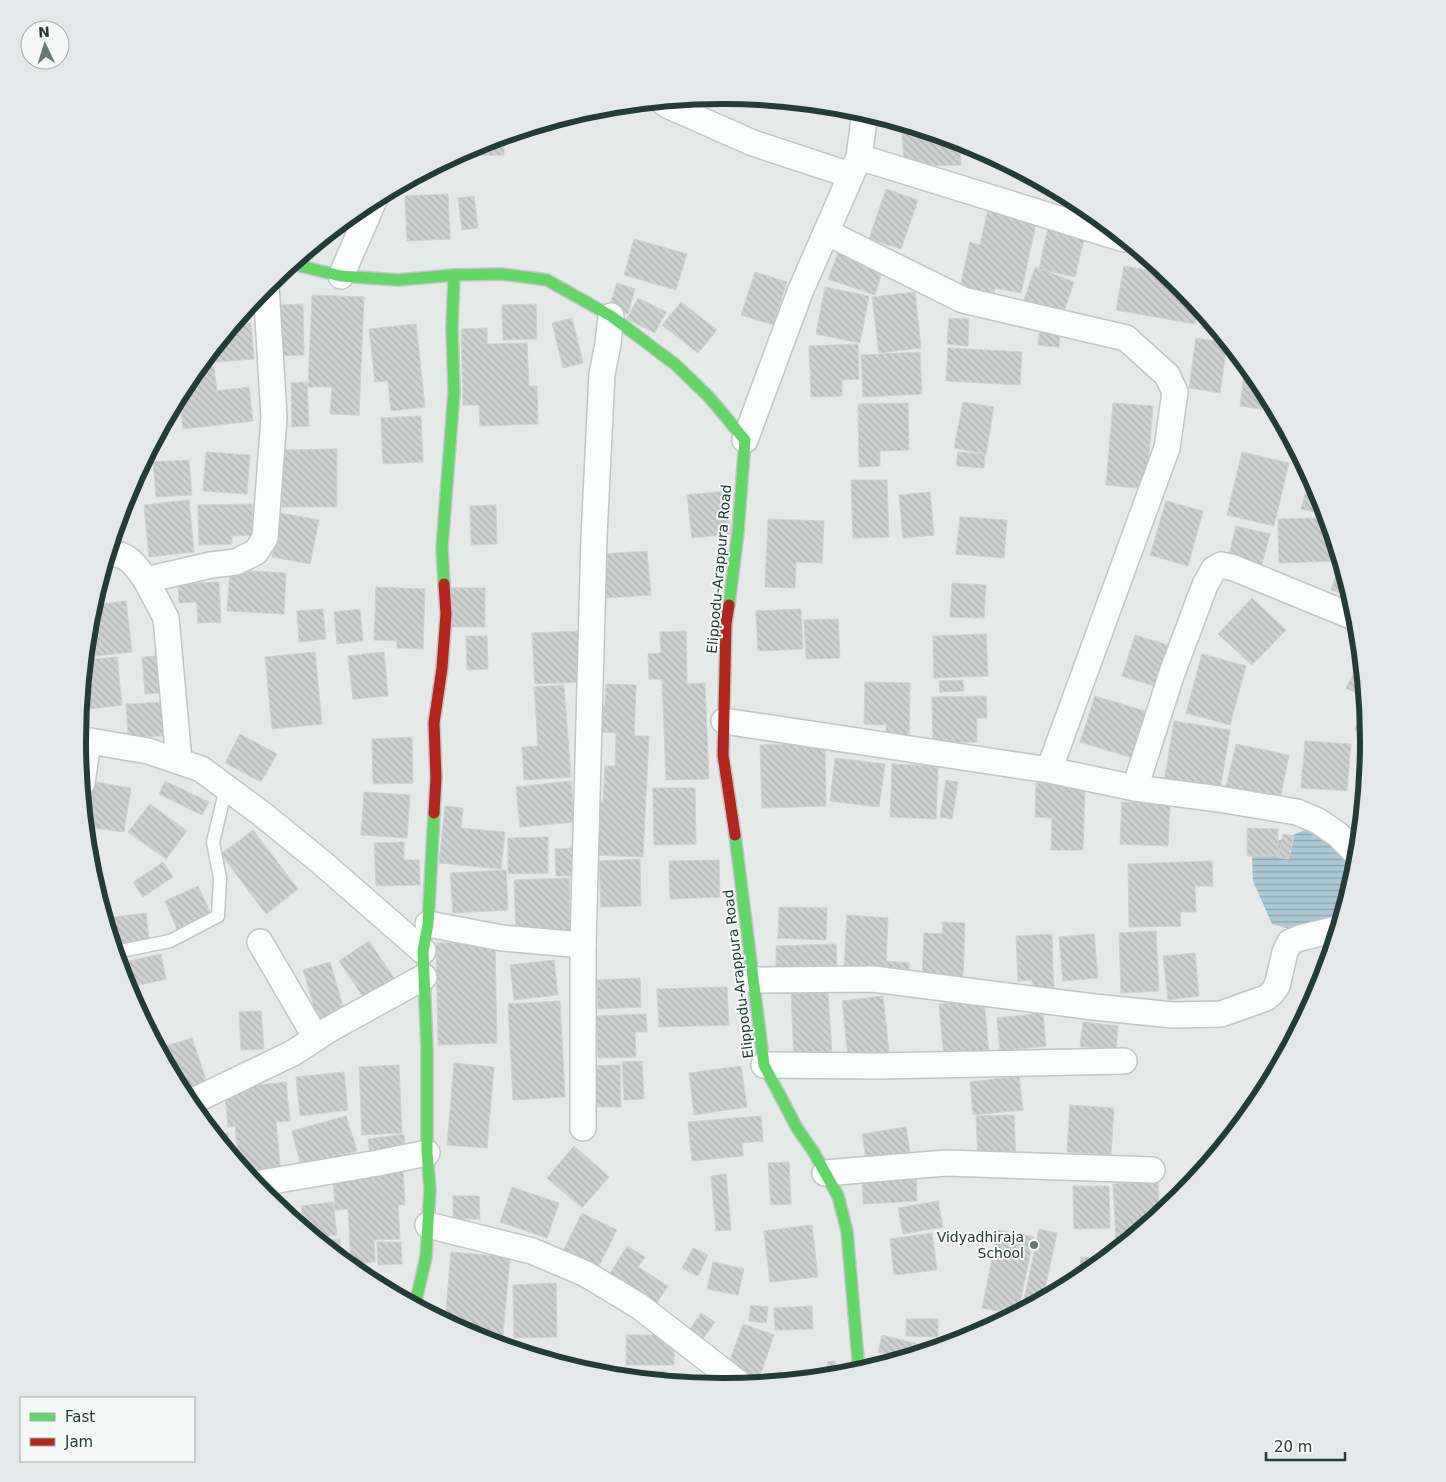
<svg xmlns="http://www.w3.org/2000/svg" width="1446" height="1482" font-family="'DejaVu Sans',sans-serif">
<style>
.water{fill:url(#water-rules)}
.building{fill:url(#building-back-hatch);stroke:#ced2d1}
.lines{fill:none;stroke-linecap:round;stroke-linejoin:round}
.lane-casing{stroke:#c2c6c5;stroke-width:15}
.street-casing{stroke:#c2c6c5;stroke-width:28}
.fast-casing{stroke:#c1c7c5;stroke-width:14}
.jam-casing{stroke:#c1c7c5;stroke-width:14}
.lane{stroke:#fbfcfc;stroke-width:12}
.street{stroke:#fbfcfc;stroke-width:25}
.fast{stroke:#63d668;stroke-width:11}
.jam{stroke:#b3261e;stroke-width:11}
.poi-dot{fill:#687876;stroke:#f4f8f7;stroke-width:2}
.labels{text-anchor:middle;stroke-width:4;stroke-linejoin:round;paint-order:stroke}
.street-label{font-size:14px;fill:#253b38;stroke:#f4f8f7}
.poi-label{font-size:14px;fill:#253b38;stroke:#f4f8f7;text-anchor:end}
.rim{fill:none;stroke:#253b38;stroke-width:6}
</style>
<defs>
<pattern id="water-rules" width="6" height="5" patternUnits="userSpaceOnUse" patternTransform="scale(1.25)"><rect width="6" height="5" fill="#abc7d3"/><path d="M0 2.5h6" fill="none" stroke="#8ba3ac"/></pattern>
<pattern id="building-back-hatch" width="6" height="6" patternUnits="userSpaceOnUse" patternTransform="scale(1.25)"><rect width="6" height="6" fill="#ccd1cf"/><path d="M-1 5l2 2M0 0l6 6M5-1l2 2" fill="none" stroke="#afb4b2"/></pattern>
</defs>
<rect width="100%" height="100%" fill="#e5e9e8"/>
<path class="water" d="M1305,830L1357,860L1348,892L1335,922L1301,932L1272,924L1253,881L1252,857L1276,842Z"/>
<g class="building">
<path d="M919,129L960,142L961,165L904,167L902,130Z"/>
<path d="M504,136V155L456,156L476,145Z"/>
<path d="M886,189L918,200L901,249L869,239Z"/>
<path d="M448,194L450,239L407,241L405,196Z"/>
<path d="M474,196L478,228L462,230L458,198Z"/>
<path d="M988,209L1037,219L1021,293L995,288L993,299L959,292L970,242L980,245Z"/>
<path d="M349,217L350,229L333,230Z"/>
<path d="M1048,227L1085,235L1075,277L1039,269Z"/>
<path d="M634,239L687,254L676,290L624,275Z"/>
<path d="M838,253L883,269L875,295L828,279Z"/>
<path d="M1124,266L1165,273L1180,285L1198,308L1195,324L1116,310Z"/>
<path d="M1035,267L1074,282L1063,314L1024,300Z"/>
<path d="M755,272L787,282L773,325L741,315Z"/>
<path d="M617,283L635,289L628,314L609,308Z"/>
<path d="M825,287L869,296L860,343L816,334Z"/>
<path d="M915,292L921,348L879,353L872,297Z"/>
<path d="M312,295L364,297L359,415L330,414L332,387H308Z"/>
<path d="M638,298L666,312L655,333L627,319Z"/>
<path d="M681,302L717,330L698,353L662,325Z"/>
<path d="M303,304L304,355L278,356L276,305Z"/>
<path d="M536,304L537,339L503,340L502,305Z"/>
<path d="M1206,317L1221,335L1201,328Z"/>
<path d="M572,318L583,363L563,368L552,323Z"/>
<path d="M949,318L969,319L968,346L947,344Z"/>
<path d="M251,323L254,359L202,363L233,325Z"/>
<path d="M416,324L425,407L391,411L388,381L375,382L369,329Z"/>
<path d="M1040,326L1060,328L1059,347L1038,345Z"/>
<path d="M487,328V344L527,343L529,386H537L538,424L480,426L479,405H463L461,329Z"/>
<path d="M1196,338L1227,343L1220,393L1189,388Z"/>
<path d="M858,344L859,379L842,380V396L811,397L809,346Z"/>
<path d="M948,348L1022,352L1020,385L946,381Z"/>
<path d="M920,352L922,394L863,397L861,355Z"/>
<path d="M214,367L217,391L249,387L253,421L183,429L179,396L186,382L197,369Z"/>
<path d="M1244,374L1254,376L1260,383L1270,401L1268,410L1240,406Z"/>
<path d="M307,382L309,426L292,427L291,383Z"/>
<path d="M963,402L994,407L986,454L954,448Z"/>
<path d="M908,403L909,450L880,451V466L859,467L858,404Z"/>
<path d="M1113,403L1153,406L1146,489L1106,485Z"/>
<path d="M421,416L423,462L383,464L381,418Z"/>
<path d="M155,440L157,452L148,453Z"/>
<path d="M337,449V507H282V450Z"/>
<path d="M206,452L250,455L247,494L203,491Z"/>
<path d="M958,452L985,454L984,468L956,466Z"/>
<path d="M1242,452L1289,463L1274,526L1227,515Z"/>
<path d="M189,460L192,495L156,497L153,462Z"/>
<path d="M1310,477L1319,494L1324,510L1323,514L1301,509Z"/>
<path d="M851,480H887L889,537L853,538Z"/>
<path d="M727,491L731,534L692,538L687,495Z"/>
<path d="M930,492L934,535L903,538L899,495Z"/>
<path d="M189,500L194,552L149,557L144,505Z"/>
<path d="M1166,501L1203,511L1188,566L1150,555Z"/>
<path d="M252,504L253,535L232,536V544L199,545L198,505Z"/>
<path d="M496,505L497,544L471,545L470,506Z"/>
<path d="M281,513L319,520L310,564L272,557Z"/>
<path d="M960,517L1007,520L1004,558L956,554Z"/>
<path d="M1327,518L1333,540L1334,561L1279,563L1278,519Z"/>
<path d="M768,519L824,521L822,563L796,562L795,588L765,587Z"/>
<path d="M1236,526L1270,534L1260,571L1227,563Z"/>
<path d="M647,551L651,595L605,598L601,554Z"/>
<path d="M1340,562L1350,596L1331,590Z"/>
<path d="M230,570L286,573L284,614L227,611Z"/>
<path d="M219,582L221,622L198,623L197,602L179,603L178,584Z"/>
<path d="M952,583L986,585L984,618L950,617Z"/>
<path d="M376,587L425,589L423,649L397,648V641L374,640Z"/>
<path d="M448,588H485V627H447Z"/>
<path d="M1252,598L1286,630L1252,665L1218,634Z"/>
<path d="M126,601L132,652L86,657L90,615L93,605Z"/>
<path d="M323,609L326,639L299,642L297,611Z"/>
<path d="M360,609L363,641L337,644L334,612Z"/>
<path d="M801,609L803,649L758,651L756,611Z"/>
<path d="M838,619L840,658L806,659L804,620Z"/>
<path d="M579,631L581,682L535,684L532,633Z"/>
<path d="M686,631L687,684L705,683L709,779L666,780L662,679H649L648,654L661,653L660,632Z"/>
<path d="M986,634L988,676L934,678L933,636Z"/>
<path d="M1135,635L1174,647L1161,688L1122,676Z"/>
<path d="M466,636H487L488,669L467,670Z"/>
<path d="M315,652L322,724L272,729L265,657Z"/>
<path d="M384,652L388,696L353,699L348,656Z"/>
<path d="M1202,654L1246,666L1230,725L1186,713Z"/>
<path d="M156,656L159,693L145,694L142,657Z"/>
<path d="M117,657L122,705L81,710L85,660Z"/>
<path d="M1357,667L1361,670L1364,697L1346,688Z"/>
<path d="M963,680L964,691L940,692L939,681Z"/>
<path d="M865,682L910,683L909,743L886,742V725L864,724Z"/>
<path d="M606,684L636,685L634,736H649L643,857L592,855L594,801L603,802L605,766H615L616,733L591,731L592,705L605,706Z"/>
<path d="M564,685L571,777L524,780L522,747L538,746L534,687Z"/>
<path d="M986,696L987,718H977V742L933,743L932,697Z"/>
<path d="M1095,696L1148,712L1133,758L1080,742Z"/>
<path d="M165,702L166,736L128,737L126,704Z"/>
<path d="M1365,708L1368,736L1354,730Z"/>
<path d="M1174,721L1230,730L1220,791L1164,782Z"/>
<path d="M240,734L277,754L261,782L225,763Z"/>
<path d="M412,737L413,783L373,784L372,739Z"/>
<path d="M1305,741L1351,744L1347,791L1301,788Z"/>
<path d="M825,743L826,806L762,808L760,745Z"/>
<path d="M1236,744L1289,755L1280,799L1226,787Z"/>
<path d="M835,758L885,764L879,807L830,801Z"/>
<path d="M892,764L938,766L936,819L890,817Z"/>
<path d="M946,780L958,782L952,819L940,817Z"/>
<path d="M1365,780L1361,814L1357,813Z"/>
<path d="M89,781L131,788L124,832L86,827L84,811Z"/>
<path d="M165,781L209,802L202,815L159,794Z"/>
<path d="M571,781L575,822L520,827L516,787Z"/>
<path d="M1036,783L1085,785L1083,850H1051L1052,818L1035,817Z"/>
<path d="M653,788H695L696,844L654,845Z"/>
<path d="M364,792L410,795L407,838L361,835Z"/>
<path d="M1122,802L1170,804L1168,846L1120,844Z"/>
<path d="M150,804L187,831L166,859L128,832Z"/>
<path d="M445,806L463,808L461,828L505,832L501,869L439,863Z"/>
<path d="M1247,828L1278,829V856H1247Z"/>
<path d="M253,830L298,889L266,914L221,854Z"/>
<path d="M1283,834L1294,836L1289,859L1278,857Z"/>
<path d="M548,837V873L508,874V838Z"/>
<path d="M404,842V860H419L420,885L376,886L374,843Z"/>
<path d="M572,848V876H556L555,849Z"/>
<path d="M640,859L641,906L601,907L599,861Z"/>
<path d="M719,860L720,897L670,899L669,861Z"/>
<path d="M1212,861L1213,886H1195L1196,912H1180L1181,926L1129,927L1128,864Z"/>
<path d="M163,862L173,877L143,897L133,882Z"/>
<path d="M506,870L508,910L453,913L450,873Z"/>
<path d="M569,878L570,931L545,932L516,938L514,880Z"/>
<path d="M198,886L211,914L177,929L165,901Z"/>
<path d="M779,907L827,908L826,940L778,938Z"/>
<path d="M146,913L149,940L113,944L107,918Z"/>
<path d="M847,915L888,918L886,961L909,963V973L844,969Z"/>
<path d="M943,922L965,923L963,977L922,976L924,933L942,934Z"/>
<path d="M1156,931L1159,991L1121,993L1119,933Z"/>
<path d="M1052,934L1054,998L1033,999L1032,980L1018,981L1016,936Z"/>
<path d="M1094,934L1098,978L1063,981L1059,937Z"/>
<path d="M369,941L398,984L368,1004L339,961Z"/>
<path d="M495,942L497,1043L438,1045L436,943Z"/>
<path d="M836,944L837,965L776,967V946Z"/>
<path d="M1195,953L1199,996L1168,1000L1163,956Z"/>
<path d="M161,954L166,979L135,986L129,961Z"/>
<path d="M554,960L558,995L514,1000L510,965Z"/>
<path d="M330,962L346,1017L319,1024L303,970Z"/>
<path d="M640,978L641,1007L598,1009L597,980Z"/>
<path d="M727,987L729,1025L659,1027L657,989Z"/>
<path d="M828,993L832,1054L794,1056L791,994Z"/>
<path d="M883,996L889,1052L848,1057L842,1001Z"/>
<path d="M984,999L989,1054L944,1059L939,1004Z"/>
<path d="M560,1001L565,1097L513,1100L508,1004Z"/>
<path d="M261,1011L264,1049L241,1050L239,1012Z"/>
<path d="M1043,1013L1046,1046L1000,1051L997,1018Z"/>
<path d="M646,1014L647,1032H635L636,1057L598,1058L596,1016Z"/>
<path d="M1083,1022L1118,1026L1116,1051L1080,1046Z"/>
<path d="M192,1038L207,1083L182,1091L168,1065L162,1047Z"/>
<path d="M642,1061L644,1099L624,1100L622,1062Z"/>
<path d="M454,1063L494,1067L487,1148L447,1145Z"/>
<path d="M399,1065L402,1133L362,1135L359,1067Z"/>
<path d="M620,1065L621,1107H591L589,1066Z"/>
<path d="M741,1066L747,1107L694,1115L689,1073Z"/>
<path d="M344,1072L348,1110L300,1116L296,1077Z"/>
<path d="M1019,1076L1023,1110L973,1115L970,1082Z"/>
<path d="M286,1082L290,1121L276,1122L281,1175L251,1178L239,1164L235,1126L228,1127L224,1089Z"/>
<path d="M1070,1105L1114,1108L1111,1155L1067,1152Z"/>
<path d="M1014,1115L1016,1161L978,1163L976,1116Z"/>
<path d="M346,1116L357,1151L301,1167L292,1131Z"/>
<path d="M761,1116L763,1141L742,1143L743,1156L692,1161L688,1122Z"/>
<path d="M906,1127L911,1158L867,1165L862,1134Z"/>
<path d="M214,1133H228V1150Z"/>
<path d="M404,1134L406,1150L370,1155L368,1139Z"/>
<path d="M574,1146L609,1177L582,1208L547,1178Z"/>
<path d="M789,1162L791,1204L771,1205L768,1163Z"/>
<path d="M403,1170L405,1205H398L400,1239L374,1240L375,1262L351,1264L348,1209L335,1210L333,1175Z"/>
<path d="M916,1171L917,1201L863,1204L862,1173Z"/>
<path d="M726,1174L731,1230L716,1231L711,1176Z"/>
<path d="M1158,1182L1159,1214L1125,1242H1116L1113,1184Z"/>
<path d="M1073,1186H1109L1110,1228L1074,1229Z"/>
<path d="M512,1187L559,1203L547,1238L500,1222Z"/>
<path d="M453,1196H479L480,1219H453Z"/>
<path d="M938,1201L943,1227L903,1234L898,1208Z"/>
<path d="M333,1202L337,1235L316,1238L304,1228L301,1206Z"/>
<path d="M582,1213L617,1230L596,1272L561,1255Z"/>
<path d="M812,1225L818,1277L770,1282L764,1231Z"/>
<path d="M1039,1229L1057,1233L1043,1298L1022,1309Z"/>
<path d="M998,1230L1034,1237L1018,1312L1013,1314L982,1308Z"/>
<path d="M932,1233L937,1270L894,1275L890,1239Z"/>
<path d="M340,1239V1258L318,1240Z"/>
<path d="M377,1242H401L402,1264L378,1265Z"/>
<path d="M627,1246L645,1257L638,1267L668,1286L652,1310L606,1280Z"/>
<path d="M693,1248L708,1255L698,1276L682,1268Z"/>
<path d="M451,1252L510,1257L502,1345L476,1337L464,1331V1329L459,1328L445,1321Z"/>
<path d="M1081,1257L1106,1258L1079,1279Z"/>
<path d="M713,1262L744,1269L738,1295L707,1289Z"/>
<path d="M556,1283L557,1337L514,1338L513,1285Z"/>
<path d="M751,1305L768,1307L766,1323L749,1321Z"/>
<path d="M812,1306L813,1329L775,1330L774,1308Z"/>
<path d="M701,1313L715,1322L702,1340L689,1331Z"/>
<path d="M906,1319H938V1337L906,1336Z"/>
<path d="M743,1324L774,1335L758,1382L726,1371Z"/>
<rect x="626" y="1335" width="48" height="30"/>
<path d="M882,1335L926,1346L925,1351L902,1358L878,1352Z"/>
<path d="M835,1361L837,1375L829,1376L827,1362Z"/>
<path d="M666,1371V1381L620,1376V1373Z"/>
<path d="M591,1372H614V1376L597,1374Z"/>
<path d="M781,1372L783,1381L766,1382L765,1377Z"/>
</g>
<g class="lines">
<g class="lane-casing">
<path id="lane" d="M116,952L170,941L218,916L220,878L213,842L226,788"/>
</g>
<g class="street-casing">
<g id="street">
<path d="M662,101L669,106L753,143L850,175"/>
<path d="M859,157L1124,239"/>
<path d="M826,232L963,300L1126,338L1167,375L1175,392L1167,448L1049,770"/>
<path d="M341,276L375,198"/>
<path d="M745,440L800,292L859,157L865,113"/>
<path d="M109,553C129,554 135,565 146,580L211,565L236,562L256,552L265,538L274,417L266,285"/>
<path d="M146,580L166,618L179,761"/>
<path d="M724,721L1049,770L1135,788L1219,799L1297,812L1318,821L1337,834L1357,854"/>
<path d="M78,739L148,751L201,769L262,814L321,862L423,951"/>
<path d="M82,783L88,742"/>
<path d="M1135,788L1172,673L1205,585L1214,569L1221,565L1234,568L1356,618"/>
<path d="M428,924L502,938L583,945"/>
<path d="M260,942L316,1038"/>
<path d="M753,980L873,979L1094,1007L1173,1015L1221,1014L1266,998L1272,993L1277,986L1285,952L1290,942L1300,938L1337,929"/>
<path d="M764,1065L878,1066L1124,1061"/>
<path d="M189,1103L293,1053L328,1030L424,977"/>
<path d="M583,1128V945L594,537L602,374L608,344L611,316"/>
<path d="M825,1173L946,1163L1152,1170"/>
<path d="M255,1184L378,1163L427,1153"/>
<path d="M428,1225L532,1251L586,1274L639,1306L741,1385"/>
</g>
</g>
<g class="fast-casing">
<g id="fast">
<path d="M292,264L341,276L398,280L454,275L502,274L547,280L611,316L676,365L709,397L745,440L738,532L729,605"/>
<path d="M444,584L442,548L454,392L452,328L454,275"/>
<path d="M735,835L764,1065L797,1128L813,1151L838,1196L847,1231L859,1371"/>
<path d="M415,1305L426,1257L430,1189L427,1153V1049L423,951L428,924L434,813"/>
</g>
</g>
<g class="jam-casing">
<g id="jam">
<path d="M729,605L726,624L723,755L735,835"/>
<path d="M434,813L436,778L434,723L442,668L446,614L444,584"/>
</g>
</g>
<use href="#lane" class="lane"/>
<use href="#street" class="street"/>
<use href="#fast" class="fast"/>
<use href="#jam" class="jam"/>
</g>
<circle class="poi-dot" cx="1034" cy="1245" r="5"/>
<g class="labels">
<g class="street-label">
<text transform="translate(719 569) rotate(-85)" y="5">Elippodu-Arappura Road</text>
<text transform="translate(738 974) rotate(-97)" y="5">Elippodu-Arappura Road</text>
</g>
<g class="poi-label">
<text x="1024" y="1242">Vidyadhiraja<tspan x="1024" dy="16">School</tspan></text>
</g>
</g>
<path d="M0 0H1446V1482H0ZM86 741a637 637 0 1 1 1274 0a637 637 0 1 1-1274 0Z" fill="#e3e9e8" fill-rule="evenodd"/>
<path class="rim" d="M86 741a637 637 0 1 1 1274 0a637 637 0 1 1-1274 0Z"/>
<rect x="20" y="1397" width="175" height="65" fill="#f4f8f7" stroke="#a1acab"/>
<rect x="30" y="1413" width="25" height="8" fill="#63d668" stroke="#a1acab"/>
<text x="65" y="1422" font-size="15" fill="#253b38">Fast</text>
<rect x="30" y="1438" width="25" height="8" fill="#b3261e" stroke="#a1acab"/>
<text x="65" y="1447" font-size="15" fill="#253b38">Jam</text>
<g transform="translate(45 45) rotate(356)"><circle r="24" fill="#f4f8f7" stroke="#a1acab"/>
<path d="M0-4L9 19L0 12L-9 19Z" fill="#687876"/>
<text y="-8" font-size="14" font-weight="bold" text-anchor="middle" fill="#253b38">N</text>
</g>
<path d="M1266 1452v8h79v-8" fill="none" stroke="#253b38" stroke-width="2.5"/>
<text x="1274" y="1452" font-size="15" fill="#253b38" stroke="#f4f8f7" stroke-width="4" paint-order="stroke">20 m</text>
</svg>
